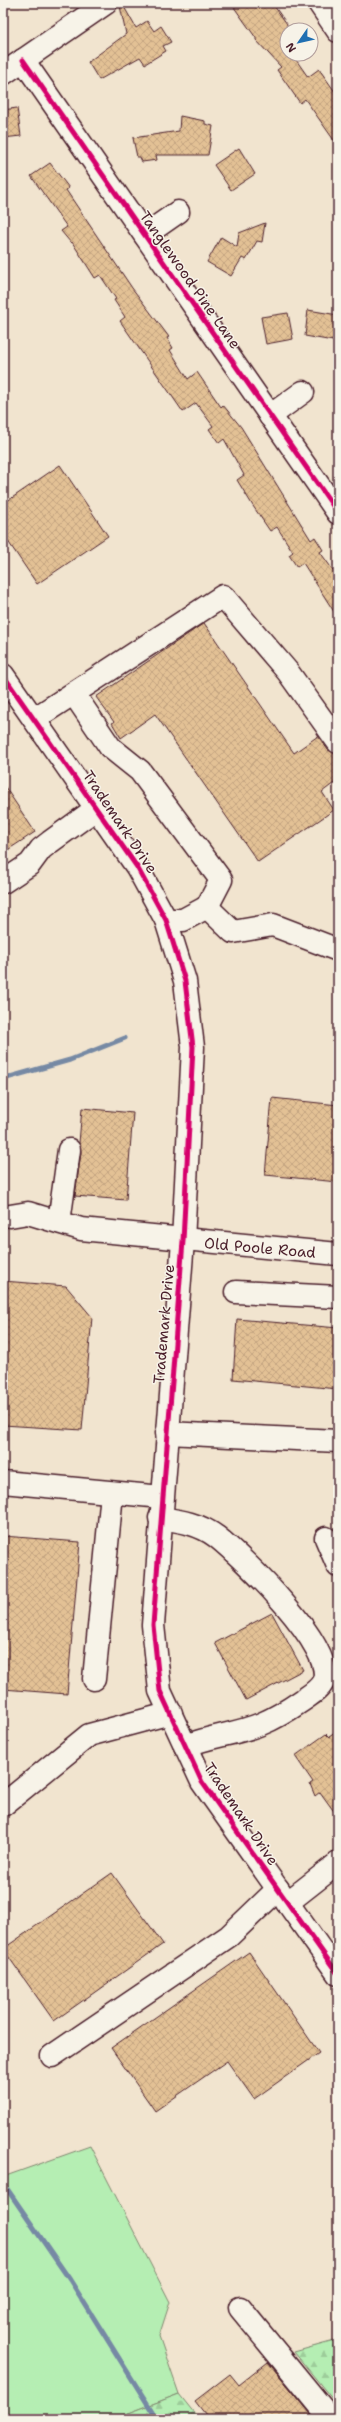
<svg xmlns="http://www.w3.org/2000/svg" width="341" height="2422" font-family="'Shantell Sans',sans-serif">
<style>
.green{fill:#b5eeb3;stroke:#80866f}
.forest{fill:url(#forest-firs);stroke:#80866f}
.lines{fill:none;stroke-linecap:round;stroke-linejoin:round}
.stream{stroke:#7689a4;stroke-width:5}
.building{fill:url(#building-cross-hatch);stroke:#4a1f2b}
.minor-casing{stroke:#4a1f2b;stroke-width:25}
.minor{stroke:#f7f3e8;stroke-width:22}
.cycleway-casing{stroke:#f7f3e8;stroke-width:8}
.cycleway{stroke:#d6006c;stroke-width:5}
.labels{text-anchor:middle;stroke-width:3;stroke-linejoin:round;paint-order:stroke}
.street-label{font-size:15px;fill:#4a1f2b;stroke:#f7f3e8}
</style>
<defs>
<pattern id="forest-firs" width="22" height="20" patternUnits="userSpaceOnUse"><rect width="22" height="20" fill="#b5eeb3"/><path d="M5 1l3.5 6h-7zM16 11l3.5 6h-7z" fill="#9dcc9a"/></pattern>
<pattern id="building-cross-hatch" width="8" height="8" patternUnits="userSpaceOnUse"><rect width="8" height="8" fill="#e3c195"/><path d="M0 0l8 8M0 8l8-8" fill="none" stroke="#c4a581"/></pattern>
</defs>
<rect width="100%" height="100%" fill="#f1e4cf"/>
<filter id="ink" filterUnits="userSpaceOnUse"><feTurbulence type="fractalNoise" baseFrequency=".025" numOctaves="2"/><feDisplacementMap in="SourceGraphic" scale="8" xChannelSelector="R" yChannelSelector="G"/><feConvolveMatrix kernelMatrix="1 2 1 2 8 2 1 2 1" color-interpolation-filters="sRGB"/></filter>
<g filter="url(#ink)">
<path class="green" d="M90,2146L170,2302L159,2336L179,2394L113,2419H3V2177Z"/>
<g class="forest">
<path d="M338,2340V2406L294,2352Z"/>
<path d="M179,2394L199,2419H113Z"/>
</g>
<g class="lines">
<g class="stream">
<path d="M3,1079L70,1060L125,1038"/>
<path d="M3,2183L70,2280L157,2419"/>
</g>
</g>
<g class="building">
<path d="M231,3H272L287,24V54H292L308,77L319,69L338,96V146L305,99L300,103L277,70L281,67L256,40V38Z"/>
<path d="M123,5L136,28L147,21L154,31L161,26L171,42L163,46L166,51L145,64L140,57L99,80L88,62L126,34L120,6Z"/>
<path d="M17,108L21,136L3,138V110Z"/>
<path d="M180,116L205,121V124L213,126L208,155H156L157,160L142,162L140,157H137L133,138L179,131Z"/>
<path d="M239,148L255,174L231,190L214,165Z"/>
<path d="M50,163L69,188L66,190L132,288L169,337L167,338L173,348L170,350L188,379L197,372L221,407L223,405L241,427L311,540L315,537L323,550L320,552L338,577V618L303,563L297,567L289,555L293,552L277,527L270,531L253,506L237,480L244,475L224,439L219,443L209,429L213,426L196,403L183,412L120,321L125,317L114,300L116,299L100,275L95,278L72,242L71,243L61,231L67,227L31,176Z"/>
<path d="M265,223L262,242L257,241L246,260L242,258L231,276L207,262L221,237L237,247L239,233Z"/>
<path d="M308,310L338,315L333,341L305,336Z"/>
<path d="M288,313L293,339L266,344L261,317Z"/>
<path d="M60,465L108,536L37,584L3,534V504Z"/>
<path d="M204,623L294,753L318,736L328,750L338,754V780L322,792L334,810L258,862L155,714L121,738L112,723L114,722L96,697Z"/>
<path d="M3,784L35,832L3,853Z"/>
<path d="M272,1098L338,1105V1182L265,1175Z"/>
<path d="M82,1108L133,1113L126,1200L75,1196L81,1152L79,1143Z"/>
<path d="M3,1281L66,1286L92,1317L82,1430L3,1425Z"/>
<path d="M237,1319L338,1328V1389L233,1379Z"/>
<path d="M3,1536L80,1542L67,1694L3,1689Z"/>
<path d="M272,1613L303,1670L246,1700L215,1643Z"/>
<path d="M338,1731V1817L320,1792L315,1796L310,1784L313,1782L295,1756L326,1734L329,1737Z"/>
<path d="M112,1873L163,1944L54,2021L3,1949Z"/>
<path d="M249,1952L319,2053L254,2099L227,2061L155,2111L111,2048Z"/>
<path d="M268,2362L315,2419H209L195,2401L230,2374L239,2385Z"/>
</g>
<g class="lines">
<g class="minor-casing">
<g id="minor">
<path d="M319,3L338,31"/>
<path d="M23,60L338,513"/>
<path d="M3,74L106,3"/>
<path d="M145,235L178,212"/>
<path d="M270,416L303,392"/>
<path d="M3,675L137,867L166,920L185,981L193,1047L183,1241L153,1625L160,1691L202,1782L338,1974"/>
<path d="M74,694L110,747L140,771L221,880L207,907"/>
<path d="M34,719L223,596L288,672L338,742"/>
<path d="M3,882L30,864L41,849L50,842L97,808"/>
<path d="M166,920H183L207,907L233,932L273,925L338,950"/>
<path d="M10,1216L28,1213L81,1229L338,1254"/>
<path d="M59,1222L69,1150"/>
<path d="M236,1292L338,1297"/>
<path d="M167,1433L338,1441"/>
<path d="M3,1482L162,1497"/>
<path d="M160,1518C181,1521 200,1524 217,1537C241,1556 339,1650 323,1682C319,1690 310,1695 303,1700C290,1709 276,1718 261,1724C237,1734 210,1736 185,1746"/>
<path d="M326,1538L338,1566"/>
<path d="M94,1679L112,1493"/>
<path d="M3,1805L89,1735L171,1713"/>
<path d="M287,1903L338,1863"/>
<path d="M52,2056L229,1936L278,1889"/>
<path d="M240,2308L331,2419"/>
</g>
</g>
<use href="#minor" class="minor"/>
<g class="cycleway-casing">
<g id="cycleway">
<path d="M23,60L338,513"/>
<path d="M3,675L137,867L166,920L185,981L193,1047L183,1241L153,1625L160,1691L202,1782L338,1974"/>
</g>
</g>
<use href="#cycleway" class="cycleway"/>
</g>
</g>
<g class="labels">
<g class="street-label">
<text transform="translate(190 280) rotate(55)" y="5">Tanglewood Pine Lane</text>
<text transform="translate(120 822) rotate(56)" y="5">Trademark Drive</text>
<text transform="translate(260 1248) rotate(5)" y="5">Old Poole Road</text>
<text transform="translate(164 1324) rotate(-85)" y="5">Trademark Drive</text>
<text transform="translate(241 1814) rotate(56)" y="5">Trademark Drive</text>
</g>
</g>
<rect width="341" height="2422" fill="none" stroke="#f7f3e8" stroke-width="16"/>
<rect x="8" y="8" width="325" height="2406" fill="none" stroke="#4a1f2b" stroke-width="1.5" filter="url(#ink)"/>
<g transform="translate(299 42) rotate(236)"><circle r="19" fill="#f7f3e8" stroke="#b29e9c"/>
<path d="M0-3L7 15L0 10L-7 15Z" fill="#1f6fb2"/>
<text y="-6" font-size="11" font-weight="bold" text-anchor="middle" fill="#4a1f2b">N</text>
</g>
</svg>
